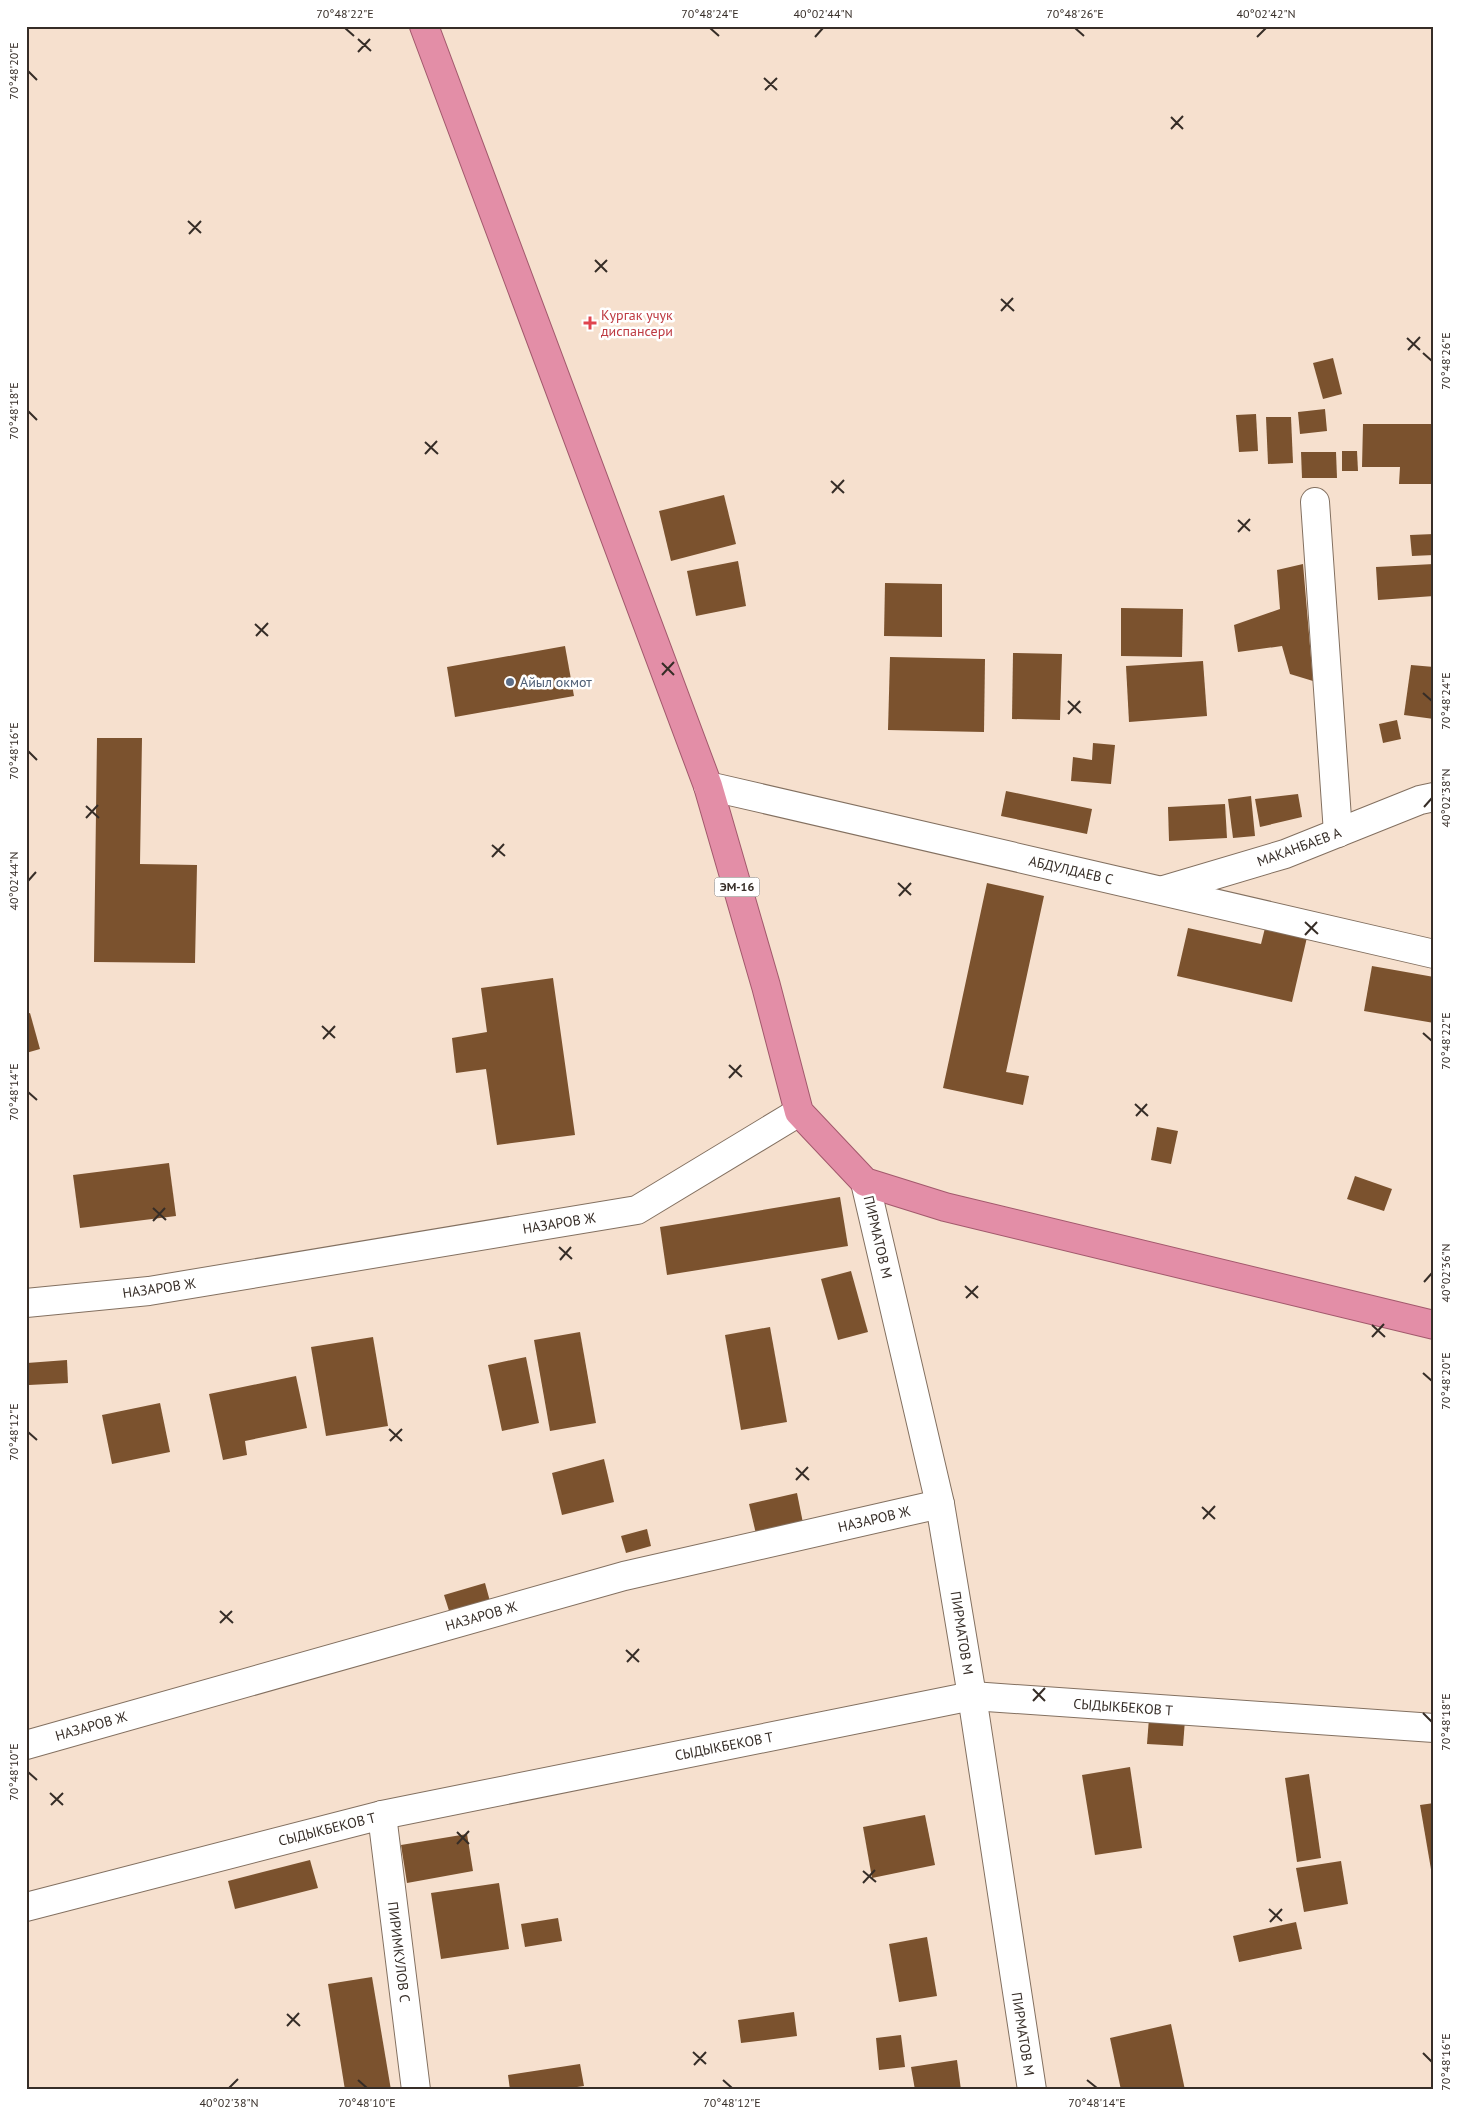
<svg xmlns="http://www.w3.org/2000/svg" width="1460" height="2116" font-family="'PT Sans',sans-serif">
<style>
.building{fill:#7b522e}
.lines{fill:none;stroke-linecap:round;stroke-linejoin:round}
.minor-casing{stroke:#837060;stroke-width:30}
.trunk-casing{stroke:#a2596c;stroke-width:30}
.minor{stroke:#fff;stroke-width:28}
.trunk{stroke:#e38ea7;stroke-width:28}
.ticks{fill:none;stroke:#362d27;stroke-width:2}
.health-dot{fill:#e0444e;stroke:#fff;stroke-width:2}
.service-dot{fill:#5c6f8a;stroke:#fff;stroke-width:2}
.labels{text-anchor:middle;stroke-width:5;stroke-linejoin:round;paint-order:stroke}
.shield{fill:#fff;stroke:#726c68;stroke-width:1}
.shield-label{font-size:12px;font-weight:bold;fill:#362d27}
.health-label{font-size:14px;fill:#be3a42;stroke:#fff;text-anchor:start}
.service-label{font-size:14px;fill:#4e5e75;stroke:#fff;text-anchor:start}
.street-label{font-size:14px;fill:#362d27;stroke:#fff}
.neatline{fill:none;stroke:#362d27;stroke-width:2}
.ticks-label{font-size:12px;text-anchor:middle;fill:#362d27}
</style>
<rect width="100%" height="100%" fill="#f6e0ce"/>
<g class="building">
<path d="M1333,358L1342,394L1323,399L1313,363Z"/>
<path d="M1325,409L1327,431L1300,434L1298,412Z"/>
<path d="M1256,414L1258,451L1239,452L1236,415Z"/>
<path d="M1266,417H1291L1293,463L1268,464Z"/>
<path d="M1363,424H1434V484H1399L1400,467H1362Z"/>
<path d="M1342,451H1357L1358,471H1342Z"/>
<path d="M1301,452H1336L1337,478H1302Z"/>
<path d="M724,495L736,544L671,561L659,511Z"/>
<path d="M1434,534V555L1412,556L1410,535Z"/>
<path d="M738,561L746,606L696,616L687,571Z"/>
<path d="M1303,564L1313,681L1290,674L1282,646L1238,652L1234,625L1280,609L1277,570Z"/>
<path d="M1434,564V596L1378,600L1376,567Z"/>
<path d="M885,583L942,584V637L884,636Z"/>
<path d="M1121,608L1183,609L1182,657L1121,656Z"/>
<path d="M565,646L574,696L455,717L447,667Z"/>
<path d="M1013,653L1062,654L1060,720L1012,719Z"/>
<path d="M890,657L985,659L984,732L888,730Z"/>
<path d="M1203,661L1207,716L1129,722L1126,666Z"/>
<path d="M1411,665L1434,667V719L1404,715Z"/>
<path d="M1397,720L1401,739L1383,743L1379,724Z"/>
<path d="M97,738H142L140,864L197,865L195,963L94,962Z"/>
<path d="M1093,743L1115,745L1111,784L1071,781L1073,757L1092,760Z"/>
<path d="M1006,791L1092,809L1087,834L1001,816Z"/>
<path d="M1298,794L1302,817L1260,827L1255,799Z"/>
<path d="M1251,796L1255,836L1233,838L1228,799Z"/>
<path d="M1225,804L1227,838L1169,841L1168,807Z"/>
<path d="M987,883L1044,896L1006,1072L1029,1076L1023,1105L943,1088Z"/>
<path d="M1266,924L1308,933L1292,1002L1177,976L1188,928L1261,944Z"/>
<path d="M1372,966L1434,977V1023L1364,1011Z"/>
<path d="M553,978L575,1135L497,1145L486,1069L456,1073L452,1038L487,1032L481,988Z"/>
<path d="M30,1013L40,1049L26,1053V1014Z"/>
<path d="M1157,1127L1178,1131L1171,1164L1151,1160Z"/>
<path d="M169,1163L176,1216L80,1228L73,1175Z"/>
<path d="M1355,1176L1392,1189L1384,1211L1347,1199Z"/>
<path d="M840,1197L848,1246L667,1275L660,1227Z"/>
<path d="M851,1271L868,1332L838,1340L821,1279Z"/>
<path d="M770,1327L787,1422L741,1430L725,1335Z"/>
<path d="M580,1332L596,1423L550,1431L534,1340Z"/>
<path d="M373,1337L388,1426L326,1436L311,1347Z"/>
<path d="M526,1357L539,1423L502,1431L488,1365Z"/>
<path d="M67,1360L68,1383L29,1385L27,1363Z"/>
<path d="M296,1376L307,1428L245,1441L247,1455L223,1460L209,1394Z"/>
<path d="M160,1403L170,1452L112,1464L102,1415Z"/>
<path d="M604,1459L614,1502L562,1515L552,1473Z"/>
<path d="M797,1493L803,1523L756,1534L749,1504Z"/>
<path d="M647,1529L651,1546L626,1553L621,1536Z"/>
<path d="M485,1583L491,1605L451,1617L444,1595Z"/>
<path d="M1149,1718L1185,1720L1183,1746L1147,1744Z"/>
<path d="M1130,1767L1142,1848L1095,1855L1082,1775Z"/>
<path d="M1309,1774L1321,1858L1297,1862L1285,1778Z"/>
<path d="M1434,1803V1881H1433L1420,1805Z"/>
<path d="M925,1815L935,1865L872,1878L863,1827Z"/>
<path d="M467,1834L473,1871L407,1883L401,1845Z"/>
<path d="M310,1860L318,1888L235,1909L228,1881Z"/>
<path d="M1341,1861L1348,1904L1304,1912L1296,1868Z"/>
<path d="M499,1883L509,1949L441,1959L431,1893Z"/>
<path d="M558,1918L562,1941L525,1947L521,1924Z"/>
<path d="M1296,1922L1302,1949L1239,1962L1233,1936Z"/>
<path d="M927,1937L937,1996L899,2002L889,1944Z"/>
<path d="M372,1977L391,2090H345L328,1984Z"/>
<path d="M794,2012L797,2036L741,2043L738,2020Z"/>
<path d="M1171,2024L1185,2090H1121L1110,2038Z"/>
<path d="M901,2035L905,2067L879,2070L876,2038Z"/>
<path d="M957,2060L961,2090H915L911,2067Z"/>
<path d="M580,2064L584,2086L556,2090H510L508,2075Z"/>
</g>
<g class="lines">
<g class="minor-casing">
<g id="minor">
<path d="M1315,502L1338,833"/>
<path d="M708,786L1434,954"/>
<path d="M1164,890L1285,854L1420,800L1434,797"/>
<path d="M865,1182L940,1504L972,1696L1032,2090"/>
<path d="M26,1303L149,1291L637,1210L799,1112"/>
<path d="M26,1745L624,1576L940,1504"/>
<path d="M382,1815L416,2090"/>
<path d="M26,1907L382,1815L972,1696L1434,1728"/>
</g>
</g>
<g class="trunk-casing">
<path id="trunk" d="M424,26L708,786L766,986L799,1112L865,1182L945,1207L1434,1325"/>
</g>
<use href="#minor" class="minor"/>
<use href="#trunk" class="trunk"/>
</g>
<path class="ticks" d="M345,28L354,36M710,28L719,36M1075,28L1084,36M815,37L823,28M1257,37L1266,28M358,39L371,51M358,52L370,39M28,71L37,80M764,78L777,90M765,90L777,78M1171,117L1183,129M1171,129L1183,116M188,221L201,233M189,234L201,221M595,260L607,272M595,272L607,260M1001,299L1014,311M1001,311L1013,298M1407,338L1420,350M1408,350L1420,337M1423,353L1432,361M28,411L37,420M425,442L438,454M425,454L437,441M831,481L844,493M832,493L844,480M1238,520L1250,531M1238,532L1250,519M255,624L268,636M256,636L268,623M662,663L674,675M662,675L674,662M1423,693L1432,701M1068,701L1081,713M1068,714L1080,701M28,751L37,760M86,806L99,818M1424,807L1432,798M86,818L98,805M492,845L505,856M492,857L504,844M28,881L36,872M898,883L911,895M899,896L911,883M1305,922L1318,934M1305,935L1317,922M322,1026L335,1038M1423,1033L1432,1041M323,1039L335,1026M729,1065L742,1077M729,1078L741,1065M28,1092L37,1100M1135,1104L1148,1116M1136,1116L1147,1104M153,1208L166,1220M153,1221L165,1208M559,1247L572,1259M560,1260L571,1247M1424,1282L1432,1273M965,1286L978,1298M966,1298L978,1286M1372,1325L1385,1337M1372,1337L1384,1324M1423,1373L1432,1381M389,1429L402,1441M28,1432L37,1440M390,1441L402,1429M796,1468L809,1480M796,1480L808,1467M1202,1507L1215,1519M1203,1519L1215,1506M220,1611L233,1623M220,1623L232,1611M626,1650L639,1662M627,1662L639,1649M1033,1689L1045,1701M1033,1701L1045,1688M1423,1713L1432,1722M28,1772L37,1780M50,1793L63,1805M51,1805L63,1793M457,1832L469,1844M457,1844L469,1831M863,1871L876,1882M863,1883L875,1870M1269,1909L1282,1921M1270,1922L1282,1909M287,2014L300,2026M287,2026L299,2013M693,2052L706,2064M1423,2053L1432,2062M694,2065L706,2052M358,2080L367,2088M723,2080L732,2088M1087,2080L1097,2088M229,2088L238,2079"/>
<path class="health-dot" d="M587.5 315.5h5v5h5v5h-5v5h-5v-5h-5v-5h5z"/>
<circle class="service-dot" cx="510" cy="682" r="5"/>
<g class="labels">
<rect class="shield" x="714.5" y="877.5" width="45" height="19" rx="4"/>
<g class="shield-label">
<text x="737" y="891">ЭМ-16</text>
</g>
<g class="health-label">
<text x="601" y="320">Кургак учук<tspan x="601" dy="16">диспансери</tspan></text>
</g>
<g class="service-label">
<text x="520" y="687">Айыл окмот</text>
</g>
<g class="street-label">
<text transform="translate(1299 847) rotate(-20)" y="5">МАКАНБАЕВ А</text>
<text transform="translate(1071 870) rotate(13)" y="5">АБДУЛДАЕВ С</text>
<text transform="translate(559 1223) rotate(-9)" y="5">НАЗАРОВ Ж</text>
<text transform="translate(878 1237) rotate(77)" y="5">ПИРМАТОВ М</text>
<text transform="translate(159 1288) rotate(-8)" y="5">НАЗАРОВ Ж</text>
<text transform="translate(874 1519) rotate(-13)" y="5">НАЗАРОВ Ж</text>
<text transform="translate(481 1616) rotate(-16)" y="5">НАЗАРОВ Ж</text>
<text transform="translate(962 1633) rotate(81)" y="5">ПИРМАТОВ М</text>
<text transform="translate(1123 1707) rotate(4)" y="5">СЫДЫКБЕКОВ Т</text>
<text transform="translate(91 1726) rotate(-16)" y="5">НАЗАРОВ Ж</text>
<text transform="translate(724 1746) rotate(-11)" y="5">СЫДЫКБЕКОВ Т</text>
<text transform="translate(327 1829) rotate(-14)" y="5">СЫДЫКБЕКОВ Т</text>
<text transform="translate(399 1952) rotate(83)" y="5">ПИРИМКУЛОВ С</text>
<text transform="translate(1023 2034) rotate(81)" y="5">ПИРМАТОВ М</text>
</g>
</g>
<rect width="1460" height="2116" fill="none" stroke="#ffffff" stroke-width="55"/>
<rect x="28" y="28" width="1404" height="2060" class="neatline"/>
<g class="ticks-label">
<text x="345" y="18">70°48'22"E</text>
<text x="710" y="18">70°48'24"E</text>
<text x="823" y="18">40°02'44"N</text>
<text x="1075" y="18">70°48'26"E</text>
<text x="1266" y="18">40°02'42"N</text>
<text transform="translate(14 71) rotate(-90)" y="4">70°48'20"E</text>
<text transform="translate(1446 361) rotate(-90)" y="4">70°48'26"E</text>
<text transform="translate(14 411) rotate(-90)" y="4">70°48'18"E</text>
<text transform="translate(1446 701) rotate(-90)" y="4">70°48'24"E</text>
<text transform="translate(14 751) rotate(-90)" y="4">70°48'16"E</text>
<text transform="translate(1446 798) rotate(-90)" y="4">40°02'38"N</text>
<text transform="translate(14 881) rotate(-90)" y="4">40°02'44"N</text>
<text transform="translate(1446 1041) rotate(-90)" y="4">70°48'22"E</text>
<text transform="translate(14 1092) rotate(-90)" y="4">70°48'14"E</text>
<text transform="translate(1446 1273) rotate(-90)" y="4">40°02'36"N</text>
<text transform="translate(1446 1381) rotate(-90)" y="4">70°48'20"E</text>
<text transform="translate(14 1432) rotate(-90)" y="4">70°48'12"E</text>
<text transform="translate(1446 1722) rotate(-90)" y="4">70°48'18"E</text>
<text transform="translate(14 1772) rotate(-90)" y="4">70°48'10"E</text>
<text transform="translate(1446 2062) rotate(-90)" y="4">70°48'16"E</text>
<text x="229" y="2107">40°02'38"N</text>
<text x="367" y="2107">70°48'10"E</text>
<text x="732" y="2107">70°48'12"E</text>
<text x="1097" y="2107">70°48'14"E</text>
</g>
</svg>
